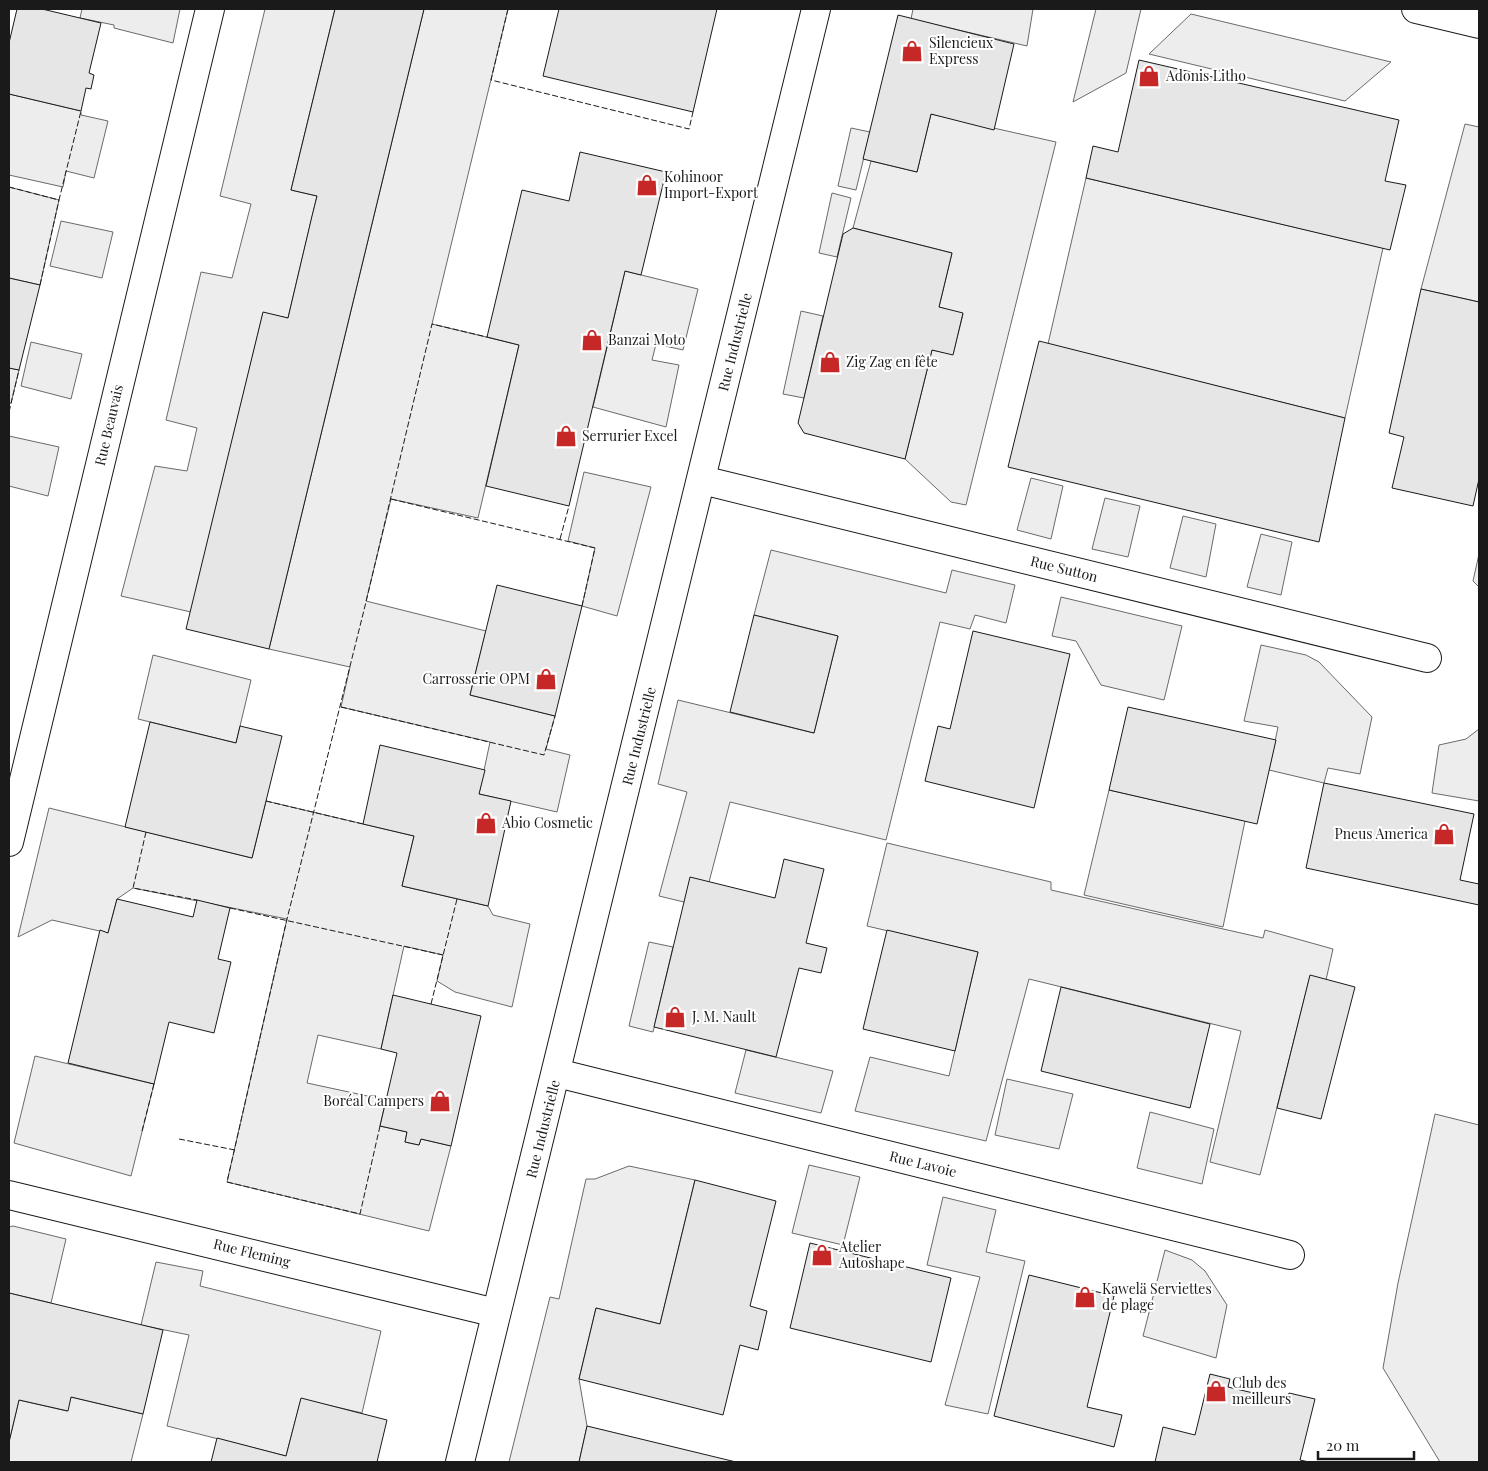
<svg xmlns="http://www.w3.org/2000/svg" width="1488" height="1471" font-family="'Playfair Display',serif">
<style>
.built{fill:#ededed;stroke:#6a6a6a}
.building{fill:#e6e6e6;stroke:#1a1a1a}
.lines{fill:none;stroke-linecap:round;stroke-linejoin:round}
.minor-casing{stroke:#1a1a1a;stroke-width:30}
.minor{stroke:#fff;stroke-width:28}
.fence{stroke:#1a1a1a;stroke-width:1;stroke-dasharray:6 2.5;stroke-linecap:butt}
.labels{text-anchor:middle;stroke-width:4;stroke-linejoin:round;paint-order:stroke}
.poi-label{font-size:14px;fill:#1a1a1a;stroke:#fff;text-anchor:start}
.street-label{font-size:14px;fill:#1a1a1a;stroke:#fff}
</style>
<rect width="100%" height="100%" fill="#fff"/>
<g class="built">
<path d="M82,9H180L173,43L114,28V25L80,18Z"/>
<path d="M265,9H335L291,190L317,196L288,318L263,313L191,612L121,596L155,466L187,471L197,428L166,420L201,272L232,278L251,204L220,196Z"/>
<path d="M424,9H508L432,324L519,345L478,518L391,499L366,601L486,631L470,695L555,716L546,749L570,755L557,812L479,794L490,742L341,707L350,667L269,649Z"/>
<path d="M913,9H1033L1027,46L911,19Z"/>
<path d="M1096,9H1141L1126,73L1073,102Z"/>
<path d="M1191,14L1391,62L1345,101L1149,54Z"/>
<path d="M9,94L81,111V115L108,121L94,178L66,171L63,187L9,175Z"/>
<path d="M931,114L1056,142L966,505L951,502L905,459L932,350L953,354L963,314L939,307L952,253L853,228L871,161L917,172Z"/>
<path d="M1465,124L1479,127V302L1421,289Z"/>
<path d="M851,128L870,132L856,190L838,186Z"/>
<path d="M1086,178L1383,248L1345,418L1048,344Z"/>
<path d="M9,187L59,200L40,285L9,278Z"/>
<path d="M832,193L851,198L837,257L819,253Z"/>
<path d="M61,221L113,232L102,278L50,266Z"/>
<path d="M625,271L698,289L683,350L656,344L652,360L679,365L666,427L593,407Z"/>
<path d="M801,311L823,316L804,398L783,394Z"/>
<path d="M31,342L82,354L71,399L21,386Z"/>
<path d="M9,368L19,370L11,403L9,402Z"/>
<path d="M9,436L59,447L48,496L9,486Z"/>
<path d="M584,472L651,487L617,616L582,606L595,548L568,541Z"/>
<path d="M1031,478L1063,486L1051,539L1017,530Z"/>
<path d="M1105,498L1140,506L1128,557L1092,549Z"/>
<path d="M1183,516L1216,524L1206,577L1170,568Z"/>
<path d="M1261,534L1292,542L1281,595L1247,587Z"/>
<path d="M771,550L946,593L952,570L1015,585L1006,623L975,615L970,629L940,622L886,840L730,802L709,882L684,902L659,896L687,792L658,784L678,700L814,733L838,636L754,615Z"/>
<path d="M1479,554V587L1473,581Z"/>
<path d="M1061,597L1182,626L1164,700L1101,685L1076,641L1052,636Z"/>
<path d="M1261,645L1306,655L1319,662L1372,717L1360,774L1328,768L1324,783L1269,770L1278,727L1244,721Z"/>
<path d="M153,655L251,680L236,743L138,719Z"/>
<path d="M1479,729V801L1432,793L1439,745L1466,739Z"/>
<path d="M1109,790L1245,821L1223,927L1084,895Z"/>
<path d="M266,801L414,836L402,886L488,906L493,915L530,924L512,1007L455,992L437,981L443,955L404,946L381,1049L318,1035L307,1083L386,1100L380,1126L407,1132L405,1142L419,1145L421,1139L451,1146L429,1231L227,1182L287,919L133,888L117,899L108,933L52,920L18,937L49,808L252,858Z"/>
<path d="M887,843L1051,882V890L1263,938L1265,930L1333,949L1326,980L1310,976L1260,1175L1210,1162L1241,1031L1029,979L986,1141L855,1111L870,1057L949,1076L978,952L867,926Z"/>
<path d="M649,942L673,947L653,1032L629,1026Z"/>
<path d="M746,1050L833,1071L821,1113L735,1093Z"/>
<path d="M35,1056L154,1084L131,1176L14,1143Z"/>
<path d="M1007,1079L1073,1094L1059,1149L995,1135Z"/>
<path d="M1150,1112L1214,1129L1202,1184L1137,1168Z"/>
<path d="M1435,1114L1479,1125V1462H1440L1383,1368L1398,1283Z"/>
<path d="M809,1165L860,1177L843,1245L792,1233Z"/>
<path d="M629,1166L695,1180L660,1324L596,1308L579,1379L587,1426L579,1462H509L550,1297L559,1299L586,1179H595Z"/>
<path d="M943,1197L996,1210L986,1252L1025,1261L988,1414L945,1405L980,1277L927,1265Z"/>
<path d="M13,1226L66,1239L51,1303L9,1293V1227Z"/>
<path d="M1165,1250L1192,1260L1205,1271L1227,1305L1216,1358L1143,1336Z"/>
<path d="M156,1262L203,1271L200,1286L381,1331L362,1413L301,1399L286,1456L167,1426L189,1335L141,1325Z"/>
<path d="M71,1397L143,1414L131,1462H9V1442L19,1400L67,1411Z"/>
</g>
<g class="building">
<path d="M17,9H42L101,23L89,73L94,75L91,89L86,88L81,111L9,94V43Z"/>
<path d="M335,9H424L269,649L186,629L263,312L288,318L312,216L317,196L291,190Z"/>
<path d="M559,9H717L693,112L543,76Z"/>
<path d="M898,15L1014,44L994,130L931,114L917,172L863,159Z"/>
<path d="M1139,60L1399,120L1385,181L1406,185L1390,250L1086,178L1093,146L1118,152Z"/>
<path d="M580,152L666,172L641,275L625,271L569,506L486,486L519,345L487,337L522,190L569,201Z"/>
<path d="M853,228L952,253L939,307L963,313L953,355L932,350L905,459L804,433L798,423L843,234Z"/>
<path d="M9,278L40,285L19,370L9,368Z"/>
<path d="M1421,289L1479,302V479L1473,506L1392,488L1404,437L1389,433Z"/>
<path d="M1039,341L1345,418L1319,542L1008,467Z"/>
<path d="M497,585L582,606L555,716L470,695Z"/>
<path d="M754,615L838,636L814,733L730,712Z"/>
<path d="M973,631L1070,654L1034,808L925,781L938,726L950,729Z"/>
<path d="M1128,707L1276,740L1257,824L1109,790Z"/>
<path d="M150,722L236,743L240,726L282,736L252,858L125,827Z"/>
<path d="M380,745L485,770L479,794L511,801L488,906L402,886L414,836L363,824Z"/>
<path d="M1324,783L1474,814L1460,880L1479,884V905L1306,868Z"/>
<path d="M784,859L824,869L806,943L827,948L821,973L799,968L776,1057L654,1027L690,877L775,898Z"/>
<path d="M117,899L193,917L197,900L230,908L218,959L231,962L214,1033L169,1022L154,1084L68,1063L100,930L108,933Z"/>
<path d="M887,930L978,952L955,1051L863,1029Z"/>
<path d="M1310,975L1355,987L1321,1119L1277,1108Z"/>
<path d="M1061,987L1210,1024L1190,1108L1041,1071Z"/>
<path d="M393,995L481,1016L451,1146L421,1139L419,1145L405,1142L407,1132L380,1126L397,1053L381,1049Z"/>
<path d="M695,1180L776,1201L750,1306L767,1311L758,1350L740,1345L723,1415L579,1379L596,1308L660,1324Z"/>
<path d="M810,1243L951,1278L931,1362L790,1328Z"/>
<path d="M1029,1275L1114,1296L1087,1407L1122,1415L1114,1447L994,1416Z"/>
<path d="M9,1293L163,1330L143,1414L71,1397L68,1411L19,1400L9,1442Z"/>
<path d="M1210,1374L1230,1379L1228,1387L1287,1401L1289,1393L1315,1399L1300,1460L1309,1462H1155L1163,1427L1195,1435Z"/>
<path d="M301,1398L387,1420L377,1462H211L217,1438L286,1456Z"/>
<path d="M587,1426L736,1462H579Z"/>
</g>
<g class="lines">
<g class="minor-casing">
<g id="minor">
<path d="M1416,9L1479,24"/>
<path d="M702,480L1427,658"/>
<path d="M9,842L210,9"/>
<path d="M557,1073L1290,1255"/>
<path d="M9,1195L496,1313"/>
<path d="M460,1462L816,9"/>
</g>
</g>
<use href="#minor" class="minor"/>
<g class="fence">
<path d="M508,9L491,80L689,129L693,112"/>
<path d="M9,187L59,200L81,111"/>
<path d="M40,285L59,200"/>
<path d="M9,412L19,370"/>
<path d="M391,499L595,548L582,606"/>
<path d="M560,539L569,506"/>
<path d="M341,707L544,755L555,716"/>
<path d="M266,801L363,824"/>
<path d="M146,832L133,888L197,900"/>
<path d="M230,908L443,955"/>
<path d="M431,1004L457,899"/>
<path d="M380,1126L360,1214L227,1182L287,919L366,602L432,324L487,337"/>
<path d="M142,1131L154,1084"/>
<path d="M179,1139L235,1150"/>
</g>
</g>
<defs>
<g id="shop-bare" transform="scale(1.725)"><path d="M-5-2.5h2.3a2.7 3.5 0 0 1 5.4 0H5L5.5 6h-11ZM-1.5-2.5h3a1.5 2.3 0 0 0-3 0Z" fill="#c62828" stroke="#fff" stroke-width="2.5" paint-order="stroke"/></g>
</defs>
<g fill-rule="evenodd">
<use href="#shop-bare" x="912" y="51"/>
<use href="#shop-bare" x="1149" y="76"/>
<use href="#shop-bare" x="647" y="185"/>
<use href="#shop-bare" x="592" y="340"/>
<use href="#shop-bare" x="830" y="362"/>
<use href="#shop-bare" x="566" y="436"/>
<use href="#shop-bare" x="546" y="679"/>
<use href="#shop-bare" x="486" y="823"/>
<use href="#shop-bare" x="1444" y="834"/>
<use href="#shop-bare" x="675" y="1017"/>
<use href="#shop-bare" x="440" y="1101"/>
<use href="#shop-bare" x="822" y="1255"/>
<use href="#shop-bare" x="1085" y="1297"/>
<use href="#shop-bare" x="1216" y="1391"/>
</g>
<g class="labels">
<g class="poi-label">
<text x="929" y="48">Silencieux<tspan x="929" dy="16">Express</tspan></text>
<text x="1166" y="81">Adonis Litho</text>
<text x="664" y="182">Kohinoor<tspan x="664" dy="16">Import-Export</tspan></text>
<text x="608" y="345">Banzai Moto</text>
<text x="846" y="367">Zig Zag en fête</text>
<text x="582" y="441">Serrurier Excel</text>
<text x="530" y="684" text-anchor="end">Carrosserie OPM</text>
<text x="502" y="828">Abio Cosmetic</text>
<text x="1428" y="839" text-anchor="end">Pneus America</text>
<text x="692" y="1022">J. M. Nault</text>
<text x="424" y="1106" text-anchor="end">Boréal Campers</text>
<text x="839" y="1252">Atelier<tspan x="839" dy="16">Autoshape</tspan></text>
<text x="1102" y="1294">Kawelä Serviettes<tspan x="1102" dy="16">de plage</tspan></text>
<text x="1232" y="1388">Club des<tspan x="1232" dy="16">meilleurs</tspan></text>
</g>
<g class="street-label">
<text transform="translate(735 342) rotate(-76)" y="5">Rue Industrielle</text>
<text transform="translate(109 425) rotate(-77)" y="5">Rue Beauvais</text>
<text transform="translate(1064 569) rotate(14)" y="5">Rue Sutton</text>
<text transform="translate(639 736) rotate(-76)" y="5">Rue Industrielle</text>
<text transform="translate(543 1129) rotate(-76)" y="5">Rue Industrielle</text>
<text transform="translate(923 1164) rotate(14)" y="5">Rue Lavoie</text>
<text transform="translate(252 1253) rotate(14)" y="5">Rue Fleming</text>
</g>
</g>
<rect width="1488" height="1471" fill="none" stroke="#1a1a1a" stroke-width="20"/>
<path d="M1318 1451v8h96v-8" fill="none" stroke="#1a1a1a" stroke-width="2.5"/>
<text x="1326" y="1451" font-size="15" fill="#1a1a1a" stroke="#ffffff" stroke-width="4" paint-order="stroke">20 m</text>
</svg>
